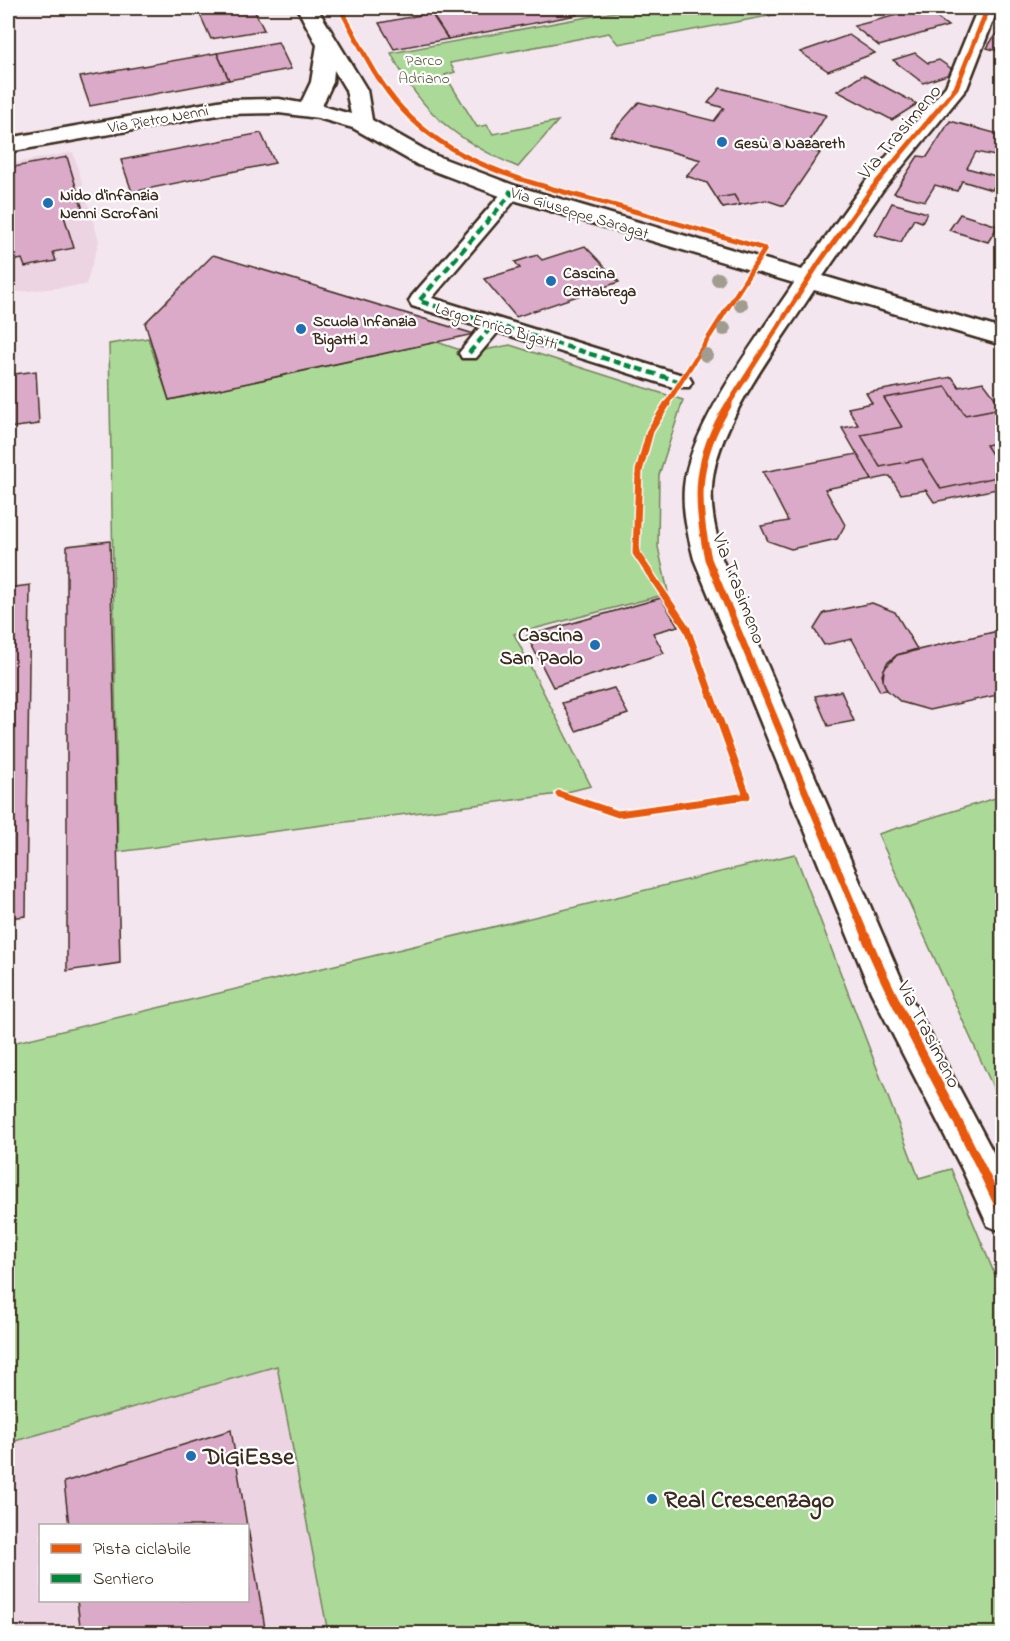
<svg xmlns="http://www.w3.org/2000/svg" width="1010" height="1641" font-family="'Indie Flower',sans-serif">
<style>
.built{fill:#ecd4e3;fill-rule:evenodd}
.green{fill:#abd998;stroke:#73825b;stroke-width:1.5}
.building{fill:#dbaac8;stroke:#3b2a1e;stroke-width:1.5}
.lines{fill:none;stroke-linecap:round;stroke-linejoin:round}
.pedestrian-casing{stroke:#3b2a1e;stroke-width:5}
.minor-casing{stroke:#3b2a1e;stroke-width:5}
.pedestrian{fill:#fff;fill-rule:evenodd}
.minor{fill:#fff;fill-rule:evenodd}
.quiet{stroke:#00873e;stroke-width:4.5;stroke-dasharray:8 4.5;stroke-linecap:butt}
.cycleway-far2-casing{stroke:#fff;stroke-width:8}
.cycleway-far1-casing{stroke:#fff;stroke-width:10}
.cycleway-casing{stroke:#fff;stroke-width:13}
.cycleway-far2{stroke:#e8590c;stroke-width:5}
.cycleway-far1{stroke:#e8590c;stroke-width:7}
.cycleway{stroke:#e8590c;stroke-width:9}
.tree{fill:#a19c90}
.poi-dot{fill:#1f6fb2;stroke:#fff;stroke-width:2}
.labels{text-anchor:middle;stroke-width:4.5;stroke-linejoin:round;paint-order:stroke}
.far-park-label{font-size:16px;fill:#5d5f43;stroke:#fff}
.far-street-label{font-size:16px;fill:#3b2a1e;stroke:#fff}
.far-poi-label{font-size:16px;font-weight:bold;fill:#3b2a1e;stroke:#fff;text-anchor:start}
.street-label{font-size:20px;fill:#3b2a1e;stroke:#fff}
.poi-label{font-size:20px;font-weight:bold;fill:#3b2a1e;stroke:#fff;text-anchor:end}
.near-poi-label{font-size:24px;font-weight:bold;fill:#3b2a1e;stroke:#fff;text-anchor:start}
</style>
<rect width="100%" height="100%" fill="#f4e6ee"/>
<filter id="ink" filterUnits="userSpaceOnUse"><feTurbulence type="fractalNoise" baseFrequency=".0167" numOctaves="2"/><feDisplacementMap in="SourceGraphic" scale="12" xChannelSelector="R" yChannelSelector="G"/><feConvolveMatrix kernelMatrix="1 2 1 2 8 2 1 2 1" color-interpolation-filters="sRGB"/></filter>
<g filter="url(#ink)">
<g class="built">
<path d="M73,152L99,241L86,285L8,293V164Z"/>
<path d="M277,1365L328,1633L8,1634V1443ZM40,1526H248V1600H40Z"/>
</g>
<g class="green">
<path d="M637,8H812L618,44L609,33L450,63L455,72L445,75L477,127L487,125L493,134L558,121L518,167C457,141 421,113 391,53Z"/>
<path d="M148,338L169,400L437,342L469,353L510,345L683,400L659,475L658,547L668,592L663,595L514,634L591,786L559,794L118,852L109,344Z"/>
<path d="M1002,796V1107L878,834Z"/>
<path d="M795,854L919,1178L951,1169L1002,1292V1633H328L277,1366L8,1443V1044Z"/>
</g>
<g class="building">
<path d="M197,8H253L264,30L211,39Z"/>
<path d="M461,8H572L577,15L448,39L431,13Z"/>
<path d="M924,8L948,26L879,46L854,26Z"/>
<path d="M431,13L448,39L394,49L379,23Z"/>
<path d="M849,35L875,53L828,71L800,52Z"/>
<path d="M995,35L1002,37V52L987,48Z"/>
<path d="M278,42L291,69L229,80L217,53Z"/>
<path d="M217,53L229,80L90,106L80,77Z"/>
<path d="M915,53L928,63L939,60L956,72L923,83L893,60Z"/>
<path d="M863,75L917,104L892,120L837,91Z"/>
<path d="M720,88L826,115L805,149L820,153L784,206L766,200L723,208L707,183L686,176L701,160L610,135L639,102L714,121L724,108L708,103Z"/>
<path d="M950,121L1002,135V144L995,156L976,152L967,168L999,177L992,190L962,181L957,191L935,185L925,201L894,193L918,156L927,157Z"/>
<path d="M261,133L275,163L132,192L121,160Z"/>
<path d="M67,157L83,210L63,213L74,248L53,252L56,261L25,267L22,259L8,262V168Z"/>
<path d="M734,195L740,205L723,208L717,198Z"/>
<path d="M892,203L927,213L922,222L914,219L901,242L875,235Z"/>
<path d="M960,214L998,226L988,242L949,230Z"/>
<path d="M585,246L619,282L516,317L484,279L520,268L515,262L537,255L542,260Z"/>
<path d="M213,255L230,260L474,334L169,400L145,323Z"/>
<path d="M36,371L39,424L8,428V375Z"/>
<path d="M952,377L959,387L983,382L995,398L1002,396V488L934,502L926,490L901,494L890,476L872,480L842,428L858,425L848,408L872,403L866,393Z"/>
<path d="M946,387L965,415L1002,408V442L986,445L1002,470V476L941,489L922,459L880,467L861,435L902,427L884,398Z"/>
<path d="M857,454L872,480L825,489L845,525L837,539L791,549L768,541L761,526L788,521L763,472Z"/>
<path d="M110,541L120,963L67,971V546Z"/>
<path d="M30,585L26,916L8,918V588Z"/>
<path d="M661,598L678,626L653,633L664,653L553,687L527,636Z"/>
<path d="M872,603L895,612L917,649L897,655L887,663L882,675L887,690L880,691L852,639L824,645L814,629L824,613Z"/>
<path d="M1002,630V694L929,710L901,702L887,690L883,681L884,669L897,655Z"/>
<path d="M614,688L628,714L576,731L562,703Z"/>
<path d="M841,691L854,721L828,726L815,696Z"/>
<path d="M231,1430L247,1526H69L64,1482Z"/>
<path d="M248,1528L266,1634H81L77,1600H248Z"/>
</g>
<g class="lines">
<g class="pedestrian-casing">
<path id="pedestrian" d="M508,185L519,189L521,193L432,298L689,377L692,382L689,387H673L498,332L476,358H462L459,353L480,327L412,306L409,301L412,296L501,194L499,191L501,187Z"/>
</g>
<g class="minor-casing">
<path id="minor" d="M297,8H317L367,90L372,120L434,155L516,186L802,270L866,181L946,86L978,8H998L967,88L882,191L823,276L1002,329V345L814,290C781,342 715,425 712,487C710,512 717,535 722,559L904,985L1002,1169V1231L988,1226L962,1169L871,992L694,559C688,535 682,512 684,487C689,426 760,335 794,283L500,196L418,165L353,128L318,118L279,113L224,114L8,152V138L224,100L279,99L301,103L311,82L317,45ZM334,70L346,90L351,114L322,106L333,82Z"/>
</g>
<use href="#pedestrian" class="pedestrian"/>
<use href="#minor" class="minor"/>
<g class="quiet">
<path d="M508,191L512,193L419,301L681,382"/>
<path d="M469,353L494,324"/>
</g>
<g class="cycleway-far2-casing">
<g id="cycleway-far2">
<path d="M340,8C359,42 375,80 402,109C457,169 540,185 616,206C665,220 715,234 765,249L666,405"/>
<path d="M728,405L819,263L874,186L956,88L988,8"/>
</g>
</g>
<g class="cycleway-far1-casing">
<g id="cycleway-far1">
<path d="M729,404C695,457 695,499 708,559L867,939"/>
<path d="M559,794L618,814L747,796L687,629L636,553L639,471L650,431L667,404"/>
</g>
</g>
<g class="cycleway-casing">
<path id="cycleway" d="M866,937C906,1032 960,1118 1002,1212"/>
</g>
<use href="#cycleway-far2" class="cycleway-far2"/>
<use href="#cycleway-far1" class="cycleway-far1"/>
<use href="#cycleway" class="cycleway"/>
</g>
<g class="tree">
<circle cx="718" cy="279" r="7"/>
<circle cx="741" cy="305" r="7"/>
<circle cx="724" cy="329" r="7"/>
<circle cx="706" cy="355" r="7"/>
</g>
</g>
<g class="poi-dot">
<circle cx="722" cy="142" r="6"/>
<circle cx="48" cy="203" r="6"/>
<circle cx="551" cy="281" r="6"/>
<circle cx="301" cy="329" r="6"/>
<circle cx="595" cy="645" r="6"/>
<circle cx="191" cy="1456" r="6"/>
<circle cx="652" cy="1499" r="6"/>
</g>
<g class="labels">
<g class="far-park-label">
<text x="424" y="65">Parco<tspan x="424" dy="18">Adriano</tspan></text>
</g>
<g class="far-street-label">
<text transform="translate(158 118) rotate(-10)" y="6">Via Pietro Nenni</text>
<text transform="translate(580 212) rotate(17)" y="6">Via Giuseppe Saragat</text>
<text transform="translate(497 325) rotate(17)" y="6">Largo Enrico Bigatti</text>
</g>
<g class="far-poi-label">
<text x="734" y="148">Gesù a Nazareth</text>
<text x="60" y="200">Nido d'infanzia<tspan x="60" dy="18">Nenni Scrofani</tspan></text>
<text x="563" y="278">Cascina<tspan x="563" dy="18">Cattabrega</tspan></text>
<text x="313" y="326">Scuola Infanzia<tspan x="313" dy="18">Bigatti 2</tspan></text>
</g>
<g class="street-label">
<text transform="translate(899 131) rotate(-50)" y="7">Via Trasimeno</text>
<text transform="translate(740 588) rotate(69)" y="7">Via Trasimeno</text>
<text transform="translate(930 1034) rotate(63)" y="7">Via Trasimeno</text>
</g>
<g class="poi-label">
<text x="583" y="641">Cascina<tspan x="583" dy="23">San Paolo</tspan></text>
</g>
<g class="near-poi-label">
<text x="203" y="1464">DiGiEsse</text>
<text x="664" y="1507">Real Crescenzago</text>
</g>
</g>
<rect width="1010" height="1641" fill="none" stroke="#fff" stroke-width="30"/>
<rect x="15" y="15" width="980" height="1611" fill="none" stroke="#3b2a1e" stroke-width="2" filter="url(#ink)"/>
<rect x="39" y="1524" width="210" height="78" fill="#ffffff" stroke="#b1aaa5" stroke-width="1.5"/>
<rect x="51" y="1544" width="30" height="9" fill="#e8590c" stroke="#b1aaa5" stroke-width="1.5"/>
<text x="93" y="1554" font-size="18" fill="#3b2a1e">Pista ciclabile</text>
<rect x="51" y="1574" width="30" height="9" fill="#00873e" stroke="#b1aaa5" stroke-width="1.5"/>
<text x="93" y="1584" font-size="18" fill="#3b2a1e">Sentiero</text>
</svg>
